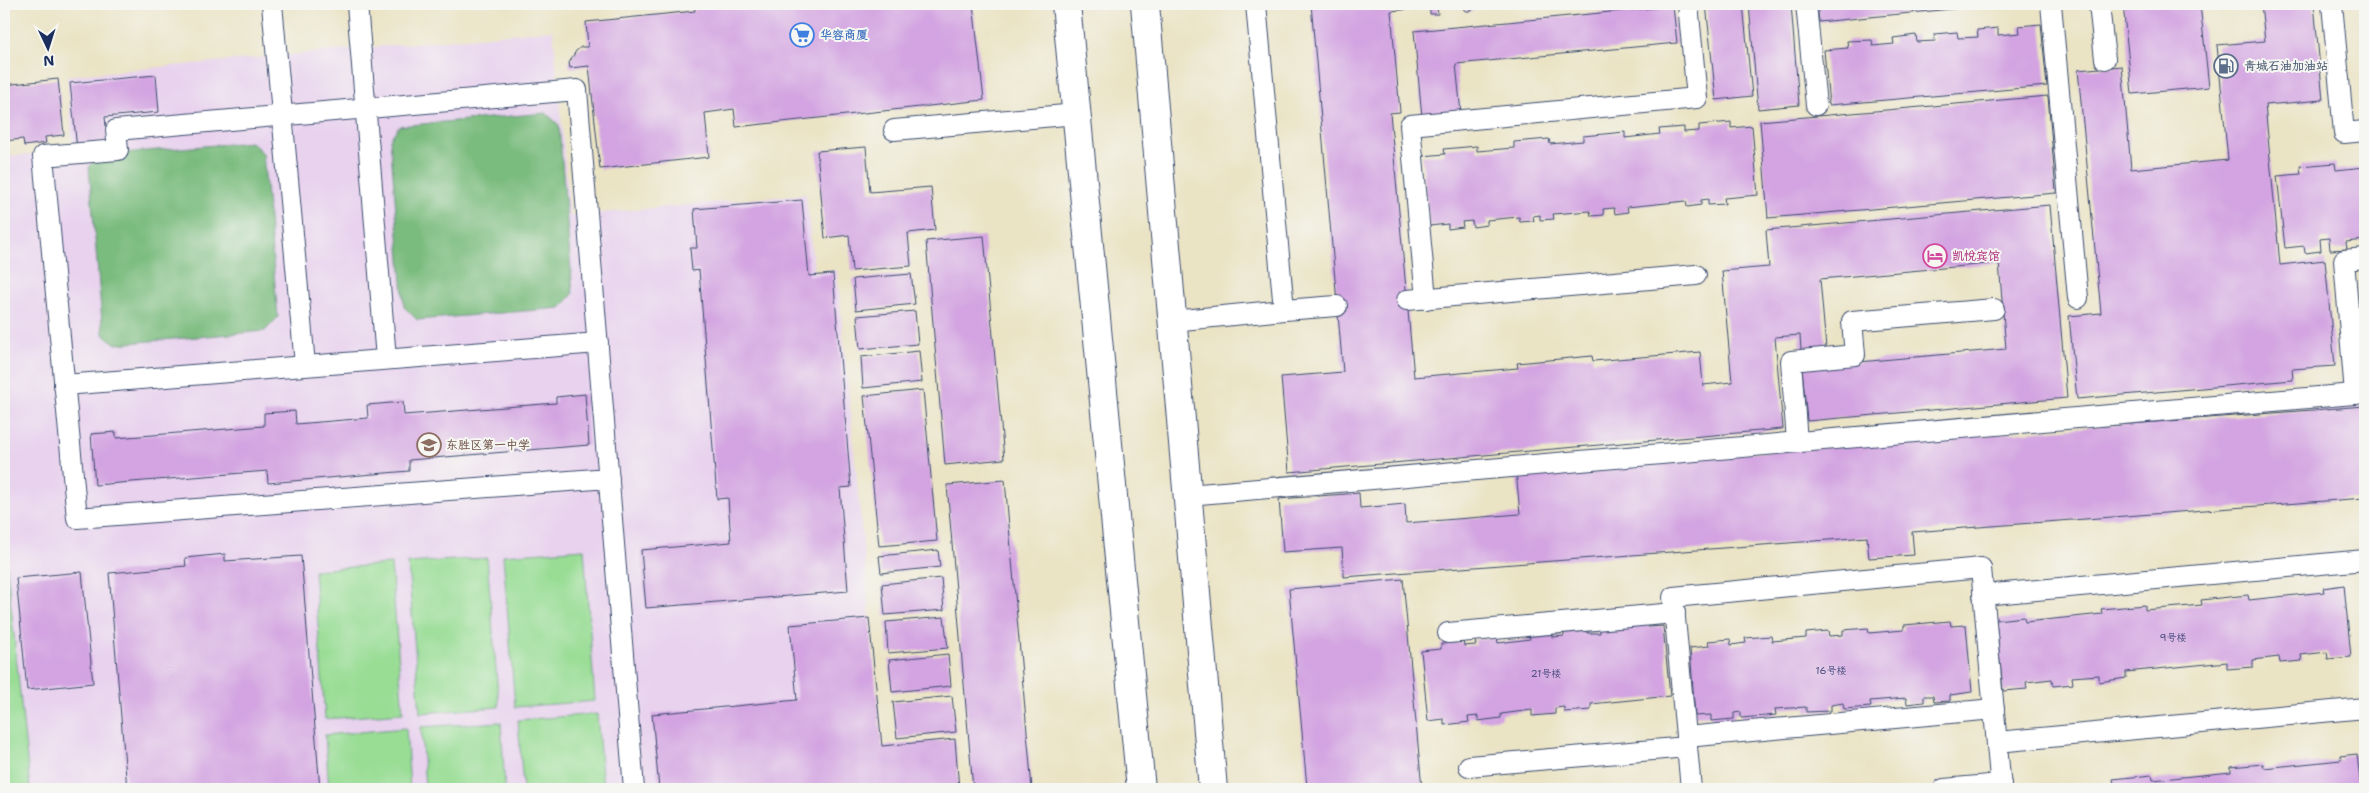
<svg xmlns="http://www.w3.org/2000/svg" width="2369" height="793" font-family="'Shantell Sans','LXGW WenKai TC',sans-serif">
<style>
.built{fill:#e8d2ee}
.green{fill:#99dd95;stroke:#5a867a}
.forest{fill:#7abc7e;stroke:#4a766e}
.building{fill:#d3a4e1}
.lines{fill:none;stroke-linecap:round;stroke-linejoin:round}
.lane-casing{stroke:#3a4a6d;stroke-width:22}
.secondary-casing{stroke:#3a4a6d;stroke-width:30}
.lane{stroke:#fff;stroke-width:20}
.secondary{stroke:#fff;stroke-width:28}
.labels{text-anchor:middle;stroke-width:4;stroke-linejoin:round;paint-order:stroke}
.number-label{font-size:10px;fill:#494c7f}
.shop-label{font-size:12px;font-weight:bold;fill:#366cbe;stroke:#f6f6f2;text-anchor:start}
.service-label{font-size:12px;font-weight:bold;fill:#4e5e75;stroke:#f6f6f2;text-anchor:start}
.hotel-label{font-size:12px;font-weight:bold;fill:#b23c85;stroke:#f6f6f2;text-anchor:start}
.education-label{font-size:12px;font-weight:bold;fill:#785e54;stroke:#f6f6f2;text-anchor:start}
</style>
<rect width="100%" height="100%" fill="#f6f6f2"/>
<filter id="ink" filterUnits="userSpaceOnUse"><feTurbulence type="fractalNoise" baseFrequency=".02" numOctaves="2"/><feDisplacementMap in="SourceGraphic" scale="10" xChannelSelector="R" yChannelSelector="G"/><feConvolveMatrix kernelMatrix="1 2 1 2 8 2 1 2 1" color-interpolation-filters="sRGB"/></filter>
<filter id="wash" filterUnits="userSpaceOnUse"><feTurbulence type="fractalNoise" baseFrequency=".0096" numOctaves="4" result="noise"/><feDisplacementMap in="SourceGraphic" scale="20" xChannelSelector="R" yChannelSelector="G"/><feGaussianBlur stdDeviation="1.12" result="paint"/><feColorMatrix in="noise" values="0 0 0 0 0 0 0 0 0 0 0 0 0 0 0 0 0 1.4 0 .05"/><feComposite in="paint" operator="in"/></filter>
<g filter="url(#wash)">
<rect width="100%" height="100%" fill="#eae3c4"/>
<path class="built" d="M553,30L570,216L806,194L814,272L837,270L886,789H4V157L73,150L67,76Z"/>
<g class="green">
<path d="M4,540L30,789H4Z"/>
<path d="M584,549L595,701L515,707L503,555Z"/>
<path d="M487,558L499,707L420,713L408,563Z"/>
<path d="M391,564L403,713L325,719L314,570Z"/>
<path d="M597,714L603,789H523L518,720Z"/>
<path d="M501,722L505,789H425L421,727Z"/>
<path d="M406,728L410,789H329L325,735Z"/>
</g>
<g class="forest">
<path d="M546,113L559,125L573,294L561,308L417,320L404,307L390,139L399,126Z"/>
<path d="M251,142L263,153L278,317L265,331L116,344L103,334L89,167L99,155Z"/>
</g>
<g id="blocks">
<g class="building">
<path d="M694,4H973L984,100L736,127L734,109L705,113L709,157L600,169L589,66L570,68L569,63L576,51L581,47H588L586,22L695,11Z"/>
<path d="M1311,4H1456L1437,7L1438,14H1430V7L1391,11L1400,112L1390,113L1414,377L1518,368L1517,363L1592,356L1593,361L1700,352L1703,385L1732,382L1722,271L1769,267L1766,230L2050,205L2067,398L1807,421L1802,367L2006,349L1999,263L1820,279L1826,348L1801,350L1800,335L1775,337L1783,429L1289,472L1281,377L1343,372Z"/>
<path d="M1464,4H1472V11H1465Z"/>
<path d="M1706,4H1743L1752,96L1716,100Z"/>
<path d="M1749,4H1791L1799,105L1758,109Z"/>
<path d="M1817,4H1992V5L1819,22Z"/>
<path d="M2123,4H2200L2209,87L2132,94Z"/>
<path d="M2261,4H2314L2323,100L2265,105L2280,265L2325,260L2335,366L2292,369L2293,380L2077,399L2069,316L2101,313L2078,70L2122,66L2131,169L2228,160L2217,45L2265,41Z"/>
<path d="M1673,6L1677,43L1456,64L1461,113L1422,117L1414,31Z"/>
<path d="M2041,24L2047,86L1829,105L1824,50L1848,48L1847,41L1872,40L1873,46L1894,44L1893,38L1916,35L1917,42L1935,41L1934,34L1957,32L1958,38L1978,37L1977,30L1998,28V35L2020,33L2019,26Z"/>
<path d="M156,75L159,112L105,117L108,146L77,149L70,83Z"/>
<path d="M58,79L64,135L45,137L46,143L24,146L23,139L4,141V85Z"/>
<path d="M2048,96L2056,193L1768,218L1760,121Z"/>
<path d="M1731,122V128L1752,126L1758,195L1724,198L1725,204L1708,205V199L1701,200V205L1687,207L1686,201L1627,207L1628,212L1615,214L1614,208L1603,209L1604,215L1591,216L1590,211L1553,214L1554,219L1540,220V215L1533,216L1534,221L1520,222L1519,217L1487,220V225L1473,227L1472,221L1462,222L1463,227L1448,229V224L1429,226L1422,156L1445,154L1444,149L1477,146V151L1514,148V142L1549,139L1550,144L1583,141V136L1625,132V138L1660,134L1659,129L1684,127V132L1699,131V125Z"/>
<path d="M866,147L870,192L931,187L935,230L908,233L911,266L852,271L849,235L825,238L817,151Z"/>
<path d="M2335,163L2336,170L2365,167V240L2346,242L2347,249L2330,250L2329,238L2320,239L2321,251L2305,253L2304,246L2285,248L2277,176L2301,174L2300,166Z"/>
<path d="M802,200L809,276L833,274L851,487L840,488L848,591L646,608L641,550L731,542L728,498L717,499L699,270L692,271L690,248H697L694,209Z"/>
<path d="M984,236L1004,459L945,465L926,241Z"/>
<path d="M911,274L915,304L856,310L853,279Z"/>
<path d="M915,311L918,344L860,349L857,316Z"/>
<path d="M919,351L922,382L863,388L861,357Z"/>
<path d="M923,390L937,541L879,546L864,396Z"/>
<path d="M585,394L589,445L409,460V471L268,483L267,471L95,485L91,434L116,432V438L264,426V413L295,411L296,424L368,418L367,405L403,402L404,415L556,403V397Z"/>
<path d="M2365,406V498L1912,532L1914,555L1869,558L1867,537L1344,577L1342,548L1283,552L1279,499L1359,493L1360,508L1405,504L1406,523L1520,514L1516,471Z"/>
<path d="M1005,480L1032,789H973L947,485Z"/>
<path d="M938,550L940,567L881,573L879,556Z"/>
<path d="M225,554V561L301,556L320,789H127L109,573L186,566L185,558Z"/>
<path d="M82,572L93,683L27,690L16,578Z"/>
<path d="M941,578L944,610L885,615L882,584Z"/>
<path d="M1403,579L1422,789H1297V787H1307L1289,589Z"/>
<path d="M2344,585L2351,657L2328,659L2327,652L2301,655L2302,661L2280,663L2279,657L2253,660V667L2227,669V662L2126,672V678L2099,682V675L2072,677L2073,684L2053,686L2052,679L2026,682L2027,689L2003,691L1996,620L2024,617L2025,622L2102,614L2101,609L2145,605V610L2202,605L2201,600L2248,595L2249,600L2324,592L2323,588Z"/>
<path d="M944,617L948,648L888,653L886,622Z"/>
<path d="M869,618L882,746L955,739L959,789H659L652,714L797,700L790,625Z"/>
<path d="M1950,621L1951,626L1966,625L1972,692L1950,695V701L1934,702L1933,696H1924V702L1907,704L1906,698L1870,701L1871,707L1844,709L1843,703L1831,705V711L1806,712V707L1775,709L1776,715L1741,718V712L1734,713V719L1711,721V715L1695,716L1690,648L1709,646L1708,641L1730,639L1731,645L1746,643L1745,638L1771,636L1772,641L1806,638V633L1828,631L1829,636L1843,635V630L1868,628L1869,633L1904,630V625Z"/>
<path d="M1647,623L1648,627L1663,626L1670,696L1591,704V710L1564,712V707L1555,708V714L1532,716V710L1501,714V718L1478,721V716L1468,717L1469,722L1444,725V719L1428,721L1421,651L1441,649V644L1463,642L1464,646L1476,645L1475,640L1497,638L1498,643L1530,639L1529,634L1552,632V637L1564,636V631L1586,629L1587,633H1600V628Z"/>
<path d="M948,654L951,686L892,692L889,660Z"/>
<path d="M952,696L956,732L897,738L893,702Z"/>
<path d="M2357,754L2361,789H2070L2114,784L2113,779L2152,775L2153,780L2231,772V767L2263,764L2264,768L2341,760L2340,756Z"/>
</g>
</g>
</g>
<g filter="url(#ink)">
<use href="#blocks" fill-opacity="0" stroke="#3a4a6d" stroke-width="1"/>
<g class="lines">
<g class="lane-casing">
<g id="lane">
<path d="M272,4L305,365"/>
<path d="M357,4L386,359"/>
<path d="M1806,4L1816,105"/>
<path d="M2051,4L2078,298"/>
<path d="M2099,4L2105,59"/>
<path d="M2332,4L2344,133L2365,131"/>
<path d="M894,130L1077,114"/>
<path d="M1426,299L1410,125L1697,98L1688,4"/>
<path d="M1407,300L1696,275"/>
<path d="M1284,310L1337,306"/>
<path d="M1172,321L1284,310L1256,4"/>
<path d="M64,385L598,343"/>
<path d="M2355,394L2344,260L2365,258"/>
<path d="M1797,442L1791,361L1855,355L1852,321L1994,309"/>
<path d="M609,478L77,518L43,156L118,150L116,130L577,90L634,789"/>
<path d="M1188,495L2365,393"/>
<path d="M1983,595L2365,560"/>
<path d="M1448,633L1675,613"/>
<path d="M1686,737L1994,709"/>
<path d="M1997,742L2365,708"/>
<path d="M1469,766L1687,747"/>
<path d="M1691,789L1673,597L1981,568L2001,789"/>
<path d="M1944,789L2001,784"/>
</g>
</g>
<g class="secondary-casing">
<g id="secondary">
<path d="M1066,4L1141,789"/>
<path d="M1145,4L1213,789"/>
</g>
</g>
<use href="#lane" class="lane"/>
<use href="#secondary" class="secondary"/>
</g>
</g>
<defs>
<g id="supermarket-ring" transform="scale(1.25)"><circle r="9.5" fill="#f6f6f2" stroke="#3f7fe0" stroke-width="1.5"/><path d="M-6-5.5h2.5l.6 2H6L4.5 2H-2.5L-4.4-4H-6ZM-1.5 3.2a1.3 1.3 0 1 0 .1 0ZM3 3.2a1.3 1.3 0 1 0 .1 0Z" fill="#3f7fe0"/></g>
<g id="fuel-ring" transform="scale(1.25)"><circle r="9.5" fill="#f6f6f2" stroke="#5c6f8a" stroke-width="1.5"/><path d="M-5.5-6h7V0h2V4h1.3V-2.5L3-4.5l.8-.8L6-3V5H2.5V1h-1V6h-7ZM-4.2-4.7v3.2H.2V-4.7Z" fill="#5c6f8a"/></g>
<g id="hotel-ring" transform="scale(1.25)"><circle r="9.5" fill="#f6f6f2" stroke="#d1479c" stroke-width="1.5"/><path d="M-6-4.5h1.5V1H6V5H4.5V3h-9V5H-6ZM-4 0a1.8 1.8 0 1 1 3.6 0ZM.5 0V-2.5h3Q6-2.5 6 0Z" fill="#d1479c"/></g>
<g id="school-ring" transform="scale(1.25)"><circle r="9.5" fill="#f6f6f2" stroke="#8d6e63" stroke-width="1.5"/><path d="M0-5L7-2L0 1L-7-2ZM-4 1L0 2.5L4 1V4Q0 6-4 4Z" fill="#8d6e63"/></g>
</defs>
<g fill-rule="evenodd">
<use href="#supermarket-ring" x="802" y="35"/>
<use href="#fuel-ring" x="2226" y="66"/>
<use href="#hotel-ring" x="1935" y="256"/>
<use href="#school-ring" x="429" y="445"/>
</g>
<g class="labels">
<g class="number-label">
<text x="2173" y="641">9号楼</text>
<text x="1831" y="674">16号楼</text>
<text x="1546" y="677">21号楼</text>
</g>
<g class="shop-label">
<text x="820" y="39">华容商厦</text>
</g>
<g class="service-label">
<text x="2244" y="70">青城石油加油站</text>
</g>
<g class="hotel-label">
<text x="1952" y="260">凯悦宾馆</text>
</g>
<g class="education-label">
<text x="446" y="449">东胜区第一中学</text>
</g>
</g>
<rect width="2369" height="793" fill="none" stroke="#f6f6f2" stroke-width="20"/>
<g transform="translate(48 48) rotate(176)" stroke="#f6f6f2" stroke-width="4" paint-order="stroke">
<path d="M0-4L9 19L0 12L-9 19Z" fill="#1b2f5e"/>
<text y="-8" font-size="14" font-weight="bold" text-anchor="middle" fill="#1b2f5e">N</text>
</g>
</svg>
